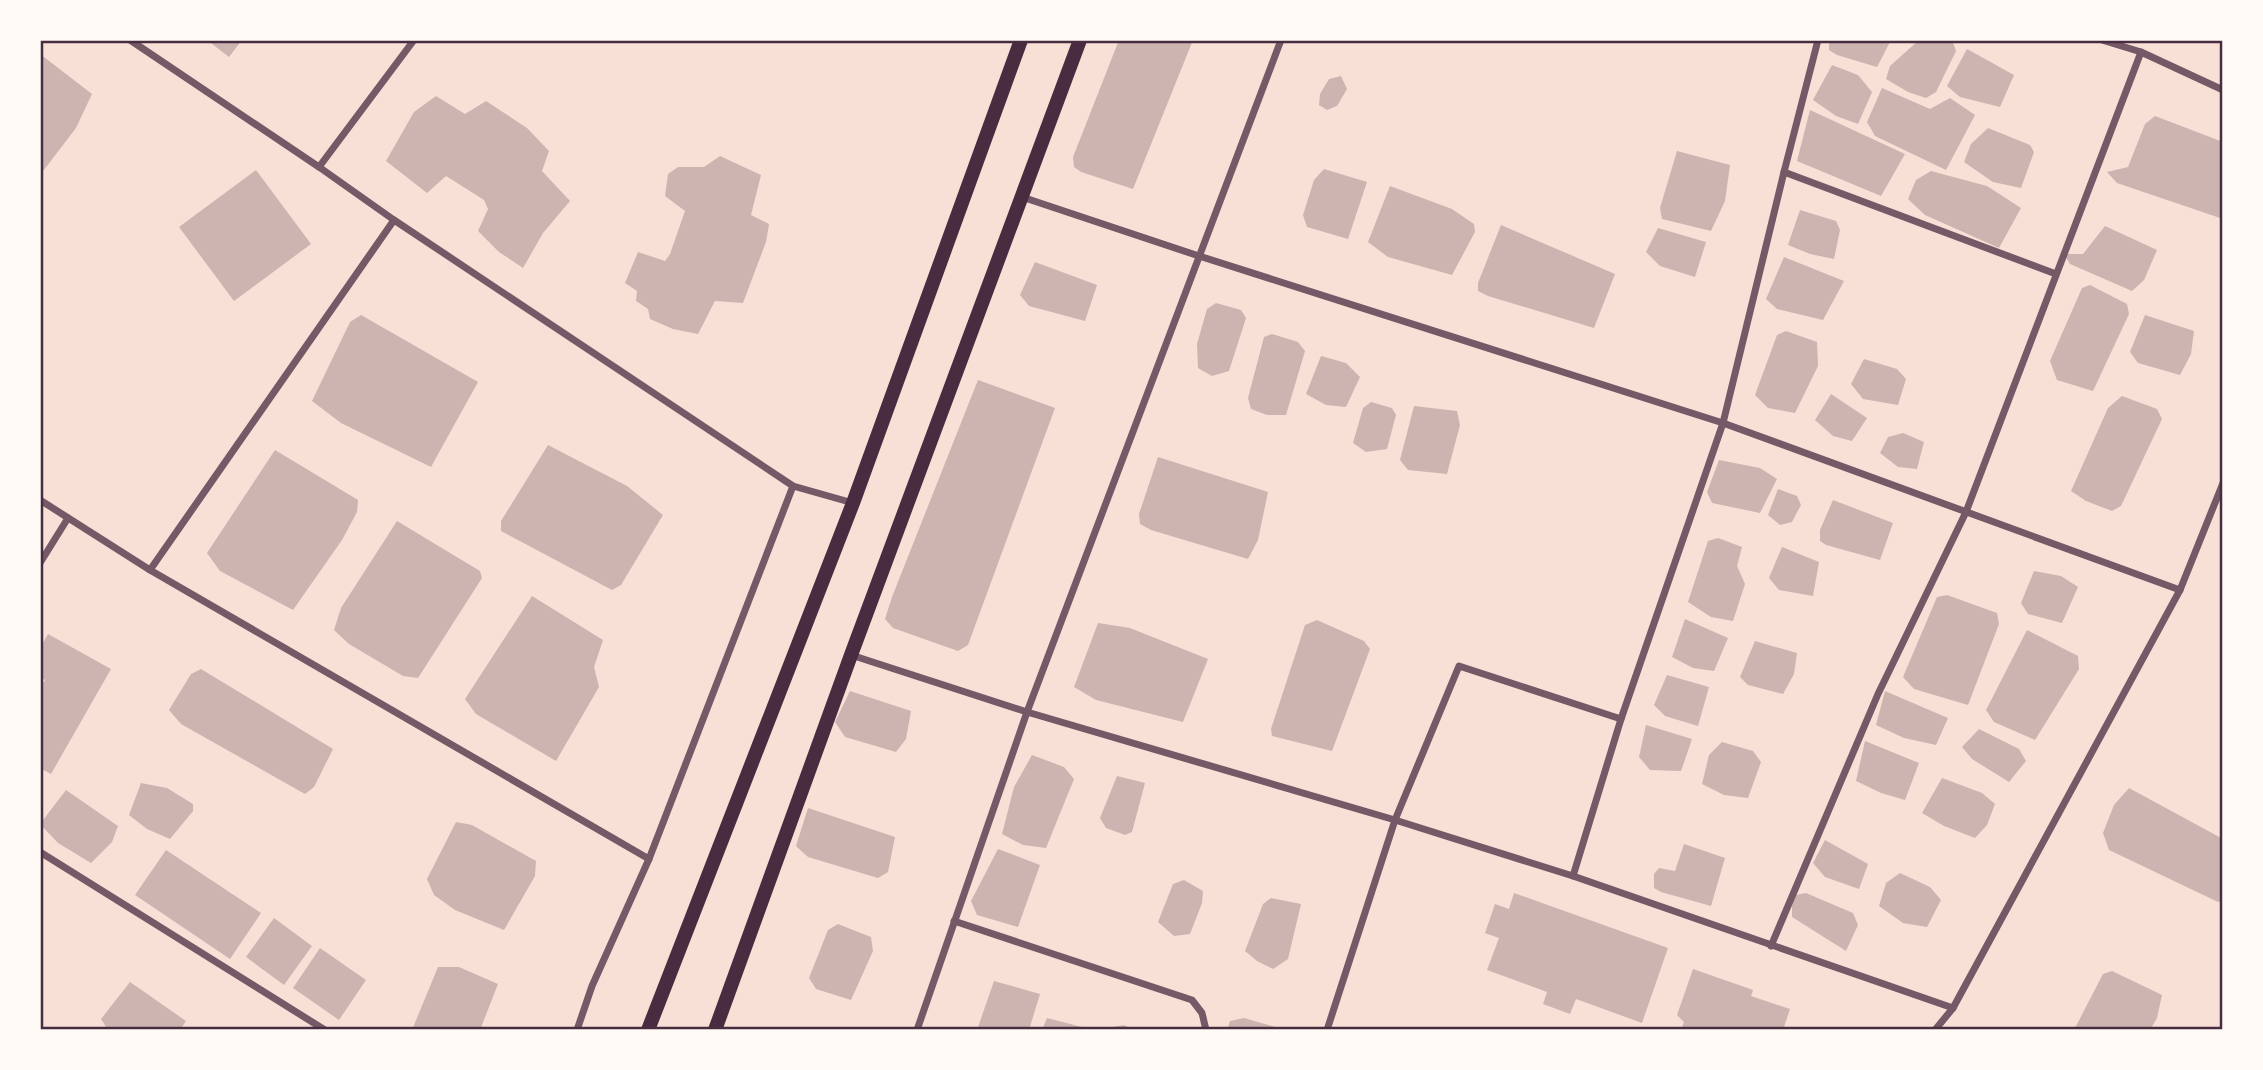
<svg xmlns="http://www.w3.org/2000/svg" width="2263" height="1070" font-family="'Golos Text',sans-serif">
<style>
.building{fill:#ccb4b1}
.lines{fill:none;stroke-linecap:round;stroke-linejoin:round}
.minor{stroke:#755966;stroke-width:7}
.secondary{stroke:#4a2c40;stroke-width:14}
.neatline{fill:none;stroke:#4a2c40;stroke-width:2.5}
</style>
<rect width="100%" height="100%" fill="#f7e1d7"/>
<g class="building">
<path d="M207,40H242L229,57Z"/>
<path d="M1119,40H1193L1133,189L1081,172L1074,167L1073,157Z"/>
<path d="M1829,40H1891L1877,67L1837,55L1829,50Z"/>
<path d="M1919,40H1952L1956,51L1936,92L1926,98L1908,92L1886,79L1890,66Z"/>
<path d="M1967,49L2014,75L2000,107L1960,97L1947,86Z"/>
<path d="M40,54L92,94L76,128L40,175Z"/>
<path d="M1832,65L1858,75L1872,92L1858,124L1836,116L1813,100Z"/>
<path d="M1341,76L1347,89L1337,106L1327,110L1319,105L1320,94L1329,79Z"/>
<path d="M1882,88L1930,109L1950,98L1975,115L1946,170L1875,136L1867,122Z"/>
<path d="M436,96L465,114L486,101L527,128L549,151L542,171L570,201L543,233L523,268L499,252L478,231L488,209L484,200L446,176L427,193L386,161L414,112Z"/>
<path d="M1810,110L1905,154L1881,196L1797,161Z"/>
<path d="M2155,116L2223,142V219L2117,183L2107,172L2128,167L2145,124Z"/>
<path d="M1988,128L2030,145L2034,152L2021,188L1993,182L1964,162L1971,144Z"/>
<path d="M1677,151L1730,165L1725,201L1711,231L1662,219L1660,208Z"/>
<path d="M720,156L761,175L751,215L769,224L766,242L743,303L715,301L698,334L673,329L650,319L648,309L636,301L637,291L625,283L638,252L665,261L670,254L685,211L665,196L668,174L678,167H704Z"/>
<path d="M1324,169L1367,182L1348,239L1307,227L1303,215L1314,180Z"/>
<path d="M256,170L311,244L234,301L179,227Z"/>
<path d="M1931,171L1987,186L2021,208L1999,248L1925,215L1908,199L1916,180Z"/>
<path d="M1390,186L1452,209L1474,224L1475,232L1452,275L1388,257L1368,242Z"/>
<path d="M1800,210L1836,221L1840,230L1834,259L1810,254L1788,245Z"/>
<path d="M1501,225L1615,274L1594,328L1488,296L1478,291V283Z"/>
<path d="M2105,226L2157,250L2144,280L2132,291L2070,264L2064,254H2083Z"/>
<path d="M1658,228L1706,242L1695,277L1660,266L1646,252Z"/>
<path d="M1784,257L1844,281L1823,320L1777,309L1766,299Z"/>
<path d="M1035,262L1097,285L1085,321L1029,306L1020,295Z"/>
<path d="M2090,285L2127,304L2129,314L2093,391L2057,380L2050,361L2082,288Z"/>
<path d="M1216,303L1241,310L1246,318L1229,371L1212,376L1198,368L1197,344L1207,309Z"/>
<path d="M361,315L478,382L431,467L341,423L312,401L350,322Z"/>
<path d="M2145,315L2194,331L2191,354L2180,375L2138,363L2130,352Z"/>
<path d="M1786,331L1817,342L1818,366L1795,413L1768,408L1755,395L1777,335Z"/>
<path d="M1272,334L1298,342L1305,351L1286,415H1267L1251,409L1248,398L1264,337Z"/>
<path d="M1321,356L1346,363L1360,377L1346,407L1326,405L1306,394Z"/>
<path d="M1864,359L1897,369L1906,379L1898,405L1863,399L1851,384Z"/>
<path d="M978,380L1055,408L968,645L958,651L893,628L885,619L892,597Z"/>
<path d="M1831,394L1867,418L1852,441L1833,436L1815,420Z"/>
<path d="M2122,396L2157,409L2162,419L2121,506L2112,511L2086,501L2071,491L2108,408Z"/>
<path d="M1371,402L1392,408L1396,415L1387,449L1366,452L1353,443L1363,408Z"/>
<path d="M1414,406L1457,411L1460,425L1447,474L1408,470L1400,460Z"/>
<path d="M1903,433L1924,442L1917,469L1898,467L1880,453L1888,437Z"/>
<path d="M548,445L627,486L663,515L621,585L612,590L501,531V521Z"/>
<path d="M275,450L358,500L357,512L342,540L293,610L220,571L207,553Z"/>
<path d="M1158,457L1268,492L1258,540L1248,559L1151,530L1140,524L1139,514Z"/>
<path d="M1719,460L1760,468L1777,479L1760,513L1712,503L1707,492Z"/>
<path d="M1778,489L1797,496L1801,505L1792,522L1780,525L1768,515Z"/>
<path d="M1833,500L1893,523L1880,560L1826,545L1820,541V530Z"/>
<path d="M397,521L480,571L482,578L418,678L403,676L349,644L334,630L341,608Z"/>
<path d="M1718,538L1742,547L1737,566L1745,584L1733,621L1711,617L1688,602L1708,541Z"/>
<path d="M1782,547L1819,562L1813,596L1779,590L1769,578Z"/>
<path d="M2034,571L2061,576L2078,587L2062,623L2028,614L2021,603Z"/>
<path d="M1947,595L1997,613L1999,624L1968,705L1914,689L1903,677L1937,597Z"/>
<path d="M532,596L603,640L594,667L599,687L556,761L476,714L465,699Z"/>
<path d="M1685,619L1728,638L1714,671L1693,668L1672,657Z"/>
<path d="M1317,620L1364,641L1370,649L1332,751L1272,736L1271,729L1305,625Z"/>
<path d="M1098,623L1130,628L1208,659L1183,722L1096,700L1074,687Z"/>
<path d="M2027,630L2078,656L2079,669L2035,740L1994,722L1986,710Z"/>
<path d="M48,634L111,669L51,774L40,768V688L45,680L40,677V648Z"/>
<path d="M1755,641L1797,653L1794,674L1783,694L1748,685L1740,677Z"/>
<path d="M201,669L333,749L314,787L305,794L181,724L169,710L191,674Z"/>
<path d="M1667,675L1709,687L1698,726L1665,716L1654,705Z"/>
<path d="M850,691L911,711L906,739L896,752L845,737L835,722Z"/>
<path d="M1885,691L1948,718L1936,745L1904,738L1876,725Z"/>
<path d="M1646,725L1692,739L1681,771L1650,770L1639,757Z"/>
<path d="M1979,729L2019,749L2026,761L2009,782L1972,759L1962,747Z"/>
<path d="M1865,741L1919,763L1905,800L1881,793L1856,781Z"/>
<path d="M1722,742L1753,751L1761,762L1748,798L1724,795L1702,784L1709,755Z"/>
<path d="M1032,755L1064,767L1074,779L1046,848L1023,845L1002,834L1014,787Z"/>
<path d="M1117,776L1145,783L1132,832L1125,835L1106,828L1100,818Z"/>
<path d="M1942,778L1982,793L1995,804L1987,825L1975,838L1944,826L1922,813Z"/>
<path d="M141,783L167,788L193,804V811L170,839L147,829L129,815Z"/>
<path d="M2129,788L2223,839V900L2218,902L2109,850L2103,833L2114,805Z"/>
<path d="M66,790L118,826L112,842L91,863L58,843L40,824Z"/>
<path d="M808,808L895,837L888,872L878,878L808,857L796,846Z"/>
<path d="M456,822L472,825L536,861L535,876L504,930L455,910L434,895L427,879Z"/>
<path d="M1825,840L1868,864L1859,889L1825,877L1813,863Z"/>
<path d="M1684,844L1725,858L1711,906L1661,892L1654,888V874L1659,868L1675,871Z"/>
<path d="M998,849L1040,865L1018,927L977,915L971,901Z"/>
<path d="M166,850L261,913L230,959L135,895Z"/>
<path d="M1900,873L1930,887L1941,900L1927,927L1903,923L1879,906L1886,883Z"/>
<path d="M1184,880L1203,891L1202,903L1190,934L1174,936L1158,922L1173,884Z"/>
<path d="M1514,893L1668,948L1642,1023L1576,999L1570,1014L1543,1004L1547,992L1487,970L1499,938L1485,933L1495,904L1509,909Z"/>
<path d="M1806,893L1853,913L1858,925L1846,951L1792,917V906L1796,895Z"/>
<path d="M1271,898L1301,904L1288,959L1273,969L1257,961L1245,951L1263,904Z"/>
<path d="M274,918L312,946L284,985L246,957Z"/>
<path d="M838,924L871,937L873,951L851,1000L816,989L809,978L828,930Z"/>
<path d="M320,948L366,980L339,1020L293,988Z"/>
<path d="M438,967H459L498,984L480,1030H412Z"/>
<path d="M1693,969L1753,990L1751,996L1790,1009L1783,1030H1681L1684,1022L1677,1015Z"/>
<path d="M2112,971L2162,995L2157,1018L2150,1030H2074L2103,974Z"/>
<path d="M994,981L1040,994L1029,1030H977Z"/>
<path d="M130,982L186,1021L180,1030H108L101,1019Z"/>
<path d="M1047,1018L1090,1029V1030H1042Z"/>
<path d="M1244,1018L1282,1029L1281,1030H1227L1230,1021Z"/>
<path d="M1124,1025L1136,1030H1106V1028Z"/>
</g>
<g class="lines">
<g class="minor">
<path d="M130,40L319,167L394,220L793,486L853,503"/>
<path d="M2102,40L2141,52L2223,90"/>
<path d="M319,167L414,40"/>
<path d="M1784,172L2056,274"/>
<path d="M1022,197L1199,256L1723,423L2180,590"/>
<path d="M40,500L150,570L649,859"/>
<path d="M40,563L68,518"/>
<path d="M150,570L394,220"/>
<path d="M851,655L1027,712L1395,820L1573,876L1953,1008"/>
<path d="M40,852L325,1030"/>
<path d="M1573,876L1621,719L1723,423L1784,172L1818,40"/>
<path d="M954,921L1192,1000L1202,1013L1206,1030"/>
<path d="M1771,946L1878,694L1966,512L2141,52"/>
<path d="M577,1030L592,986L649,859L793,486"/>
<path d="M917,1030L1027,712L1281,40"/>
<path d="M1327,1030L1395,820L1459,666L1621,719"/>
<path d="M1935,1030L1953,1008L2180,590L2223,483"/>
</g>
<g class="secondary">
<path d="M648,1030L853,503L1021,40"/>
<path d="M715,1030L851,655L1080,40"/>
</g>
</g>
<rect width="2263" height="1070" fill="none" stroke="#fffaf5" stroke-width="84"/>
<rect x="42" y="42" width="2179" height="986" class="neatline"/>
</svg>
